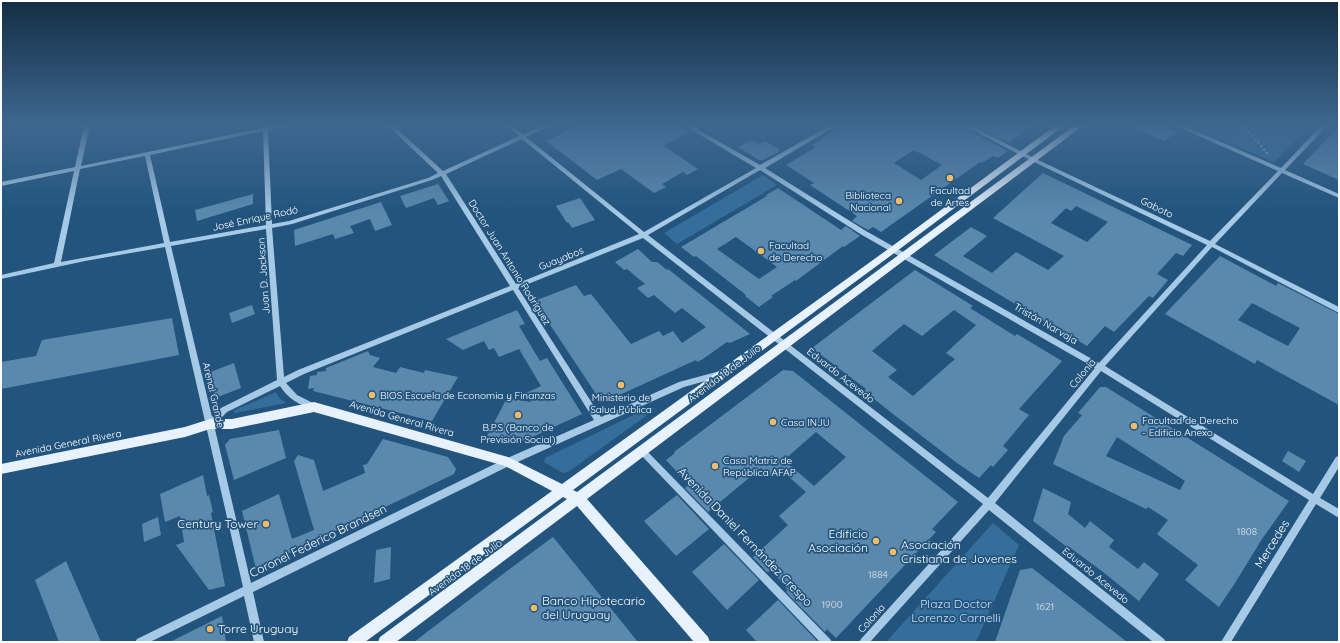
<svg xmlns="http://www.w3.org/2000/svg" width="1340" height="643" font-family="Quicksand,sans-serif">
<style>
.green{fill:#356e9b}
.building{fill:#5b89ae;fill-rule:evenodd}
.lines{fill:none;stroke-linecap:round;stroke-linejoin:round}
.path{stroke:#a6cae6;stroke-width:2;stroke-dasharray:2 2.5;stroke-linecap:butt}
.minor{fill:#a6cae6;fill-rule:evenodd}
.major{fill:#e7f2fd;fill-rule:evenodd}
.poi-dot{fill:#f2bb68;stroke:#22547d;stroke-width:1.5}
.labels{text-anchor:middle;stroke-width:3.5;stroke-linejoin:round;paint-order:stroke}
.poi-label{font-size:10px;fill:#fff;stroke:#22547d;text-anchor:start}
.street-label{font-size:10px;fill:#fff;stroke:#22547d}
.near-number-label{font-size:10px;fill:#d6e2eb}
.near-poi-label{font-size:12px;fill:#fff;stroke:#22547d;text-anchor:start}
.near-street-label{font-size:12px;fill:#fff;stroke:#22547d}
.near-park-label{font-size:12px;fill:#c9e2f5;stroke:#22547d}
</style>
<rect width="100%" height="100%" fill="#22547d"/>
<g class="green">
<path d="M1186,125H1311L1274,162Z"/>
<path d="M763,175L777,185L677,244L664,233Z"/>
<path d="M276,392L279,398L286,403L235,413L233,411Z"/>
<path d="M650,407L654,408L653,411L568,472L563,473L544,462L545,458Z"/>
<path d="M993,523L1019,545L976,642H886Z"/>
</g>
<g class="building">
<path d="M579,125H675L688,132L664,146L698,169L687,175L683,172L662,184L666,187L654,193L621,169L597,180L546,141Z"/>
<path d="M843,125H962L963,127L1008,151L998,158L993,156L982,163L980,162L881,232L873,227L868,230L852,221L857,216L810,185L814,183L786,165L816,147L812,145ZM914,150L942,165L921,180L894,163Z"/>
<path d="M973,125H1034L1008,143Z"/>
<path d="M1127,125H1161L1177,132L1164,141Z"/>
<path d="M1339,126V180L1303,164Z"/>
<path d="M752,140L759,144L765,141L779,149V152L763,160H759L738,147Z"/>
<path d="M1043,173L1192,245L1183,256L1176,253L1157,274L1168,280L1153,298L1149,296L1114,332L1105,326L1087,346L1061,330L1060,331L934,255L971,227L987,236L963,256L992,273L1016,252L1048,270L1064,256L993,218ZM1076,206L1108,222L1087,242L1051,223L1066,208L1071,211Z"/>
<path d="M438,184L449,201L438,205L434,198L406,208L400,196Z"/>
<path d="M778,188L841,230L846,226L860,236L844,247L843,246L796,281L795,280L771,296L773,297L759,307L745,296L746,295L696,256L694,257L681,247L767,196L766,195ZM736,237L777,267L759,279L717,249Z"/>
<path d="M253,194V204L197,221L195,210Z"/>
<path d="M580,198L595,220L572,228L568,222L567,223L556,206Z"/>
<path d="M381,202L392,225L375,231L370,219L350,226L354,233L335,239L333,234L295,246L294,230Z"/>
<path d="M638,249L652,262H657L667,270L668,269L750,334L730,343L727,342L703,359L697,362L696,360L602,403L537,305V300L576,285L584,296L591,294L631,344L659,331L663,336L673,331L682,343L706,327L682,308L675,313L654,295L648,298L637,288L645,284L627,269L624,270L615,262Z"/>
<path d="M1220,256L1276,286L1278,283L1339,314V405L1257,360L1255,364L1165,314ZM1252,303L1300,328L1288,346L1238,320Z"/>
<path d="M915,270L973,306L970,308L1015,336L1017,334L1062,361L1019,409L1029,415L1003,446L1008,450L993,467L991,465L979,478L957,463L893,414L864,391L866,389L812,348ZM954,310L976,325L946,353L955,359L913,396L888,377L897,370L872,351L904,324L922,336Z"/>
<path d="M252,305L255,314L232,323L229,313Z"/>
<path d="M517,310L525,324L519,326L540,361L547,358L582,414L517,444L487,436L507,398L531,402L526,393L541,386L519,349L499,357L494,348L489,350L484,341L463,350L446,339Z"/>
<path d="M172,318L179,355L1,389V362L36,356L42,340Z"/>
<path d="M368,351L370,355L380,358L373,367L396,373L400,367L424,373L425,370L458,377L432,421L313,391L314,388L308,389L310,376L317,375V372L326,371V368Z"/>
<path d="M234,363L241,388L215,398L208,373Z"/>
<path d="M783,370L793,371L958,502L932,529L936,532L836,638L827,629L825,632L786,592L788,590L785,587L786,586L771,571L767,572L753,557L788,525L779,516L806,492L781,470L778,472L776,470L770,476L761,468L708,512L685,488L689,485L666,460L675,453L674,452ZM816,432L846,457L814,486L784,460Z"/>
<path d="M1100,387H1106L1289,501L1262,539L1235,583L1219,607L1185,580L1198,565L1157,534L1168,520L1148,507L1146,509L1053,464L1064,436L1082,415L1078,413ZM1117,437L1185,481L1180,490L1106,456Z"/>
<path d="M279,430L286,458L234,480L225,445L230,439Z"/>
<path d="M383,439L448,457L456,469L454,474L256,569L242,511L279,494L292,539L314,530L294,461L298,455L314,460L323,491L365,473L363,465L367,464Z"/>
<path d="M1288,451L1306,461L1299,472L1282,461Z"/>
<path d="M203,475L207,496L209,495L213,512L211,513L225,586L209,590L176,545L184,542L180,516L165,522L160,494Z"/>
<path d="M1043,488L1071,502L1068,514L1085,528L1090,521L1114,540L1109,547L1138,569L1144,562L1159,574L1139,601L1103,572L1068,546L1067,547L1033,521Z"/>
<path d="M677,495L709,529L676,556L644,521Z"/>
<path d="M158,517L161,535L144,542L142,524Z"/>
<path d="M553,537L638,642H414L503,574Z"/>
<path d="M724,544L759,580L727,610L692,572Z"/>
<path d="M391,547L390,579L374,583L376,550Z"/>
<path d="M66,561L101,642H59L35,580Z"/>
<path d="M1032,568L1127,642H995L1020,570Z"/>
<path d="M778,600L817,641L815,642H757L746,630Z"/>
<path d="M222,616L226,642H170Z"/>
</g>
<g class="lines">
<path class="path" d="M1243,125L1269,155"/>
<g class="minor">
<path d="M84,125H90L81,166L262,128V125H268V127L278,125H288L287,126L268,130L272,224L289,221L428,178L438,173L387,125H393L443,171L519,136L505,125H511L523,134L544,125H551L550,126L526,137L644,232L756,168L685,126L684,125H690L760,165L831,125H837L836,126L765,168L866,231L1099,363L1207,245L1032,161L964,126L963,125H970L1036,159L1210,241L1278,171L1176,126L1175,125H1182L1281,168L1322,125H1328L1285,170L1339,194V198L1282,173L1215,244L1339,307V313L1212,247L1105,366L1313,494L1336,457L1339,456V467L1320,498L1339,509V518L1316,504L1231,642H1221L1309,500L1101,371L995,503L1164,639L1166,642H1153L989,510L870,642H859L861,639L983,504L643,238L518,288L601,417L679,382L720,371L723,372L724,374L723,376L684,387L511,465L253,592L264,642H254L244,596L150,642H135L137,639L243,587L165,247L85,261L1,279V275L54,263L74,171L1,186V182L75,167ZM263,131L266,225L170,242L150,155ZM522,139L639,234L516,284L446,174ZM145,156L164,243L61,262L80,169ZM760,170L862,235L1095,368L988,498L648,235ZM441,176L510,286L298,370L284,377L272,228L292,224L432,180ZM266,229L277,380L221,408L212,417L171,246ZM513,290L594,420L505,459L251,583L214,425L227,412L280,386C288,399 300,405 314,410L317,409L318,407L317,405L297,395L286,383L304,374Z"/>
<path d="M642,448L645,449L830,639L832,642H820L639,453L638,451L639,449Z"/>
</g>
<path class="major" d="M1056,125H1065L897,251L573,490L577,492L1075,125H1084L587,499L708,637L710,642H694L577,506L396,642H378L380,637L567,499L563,497L365,642H347L349,637L552,491L505,466L314,412L232,429H210L185,437L1,474V464L185,427L210,419H232L314,402L508,457L562,484L891,247Z"/>
</g>
<linearGradient id="sky" x2="0" y2="1"><stop stop-color="#132e45"/><stop offset="0.58" stop-color="#3e678f"/><stop offset="1" stop-color="#3e678f" stop-opacity="0"/></linearGradient>
<rect width="1340" height="215" fill="url(#sky)"/>
<g class="poi-dot">
<circle cx="950" cy="178" r="4"/>
<circle cx="899" cy="201" r="4"/>
<circle cx="761" cy="251" r="4"/>
<circle cx="621" cy="385" r="4"/>
<circle cx="372" cy="395" r="4"/>
<circle cx="518" cy="415" r="4"/>
<circle cx="773" cy="422" r="4"/>
<circle cx="1134" cy="426" r="4"/>
<circle cx="715" cy="466" r="4"/>
<circle cx="266" cy="524" r="4"/>
<circle cx="876" cy="541" r="4"/>
<circle cx="893" cy="552" r="4"/>
<circle cx="534" cy="608" r="4"/>
<circle cx="210" cy="629" r="4"/>
</g>
<g class="labels">
<g class="poi-label">
<text x="950" y="194" text-anchor="middle">Facultad<tspan x="950" dy="12">de Artes</tspan></text>
<text x="891" y="199" text-anchor="end">Biblioteca<tspan x="891" dy="12">Nacional</tspan></text>
<text x="769" y="249">Facultad<tspan x="769" dy="12">de Derecho</tspan></text>
<text x="380" y="399">BIOS Escuela de Economia y Finanzas</text>
<text x="621" y="401" text-anchor="middle">Ministerio de<tspan x="621" dy="12">Salud Pública</tspan></text>
<text x="1142" y="424">Facultad de Derecho<tspan x="1142" dy="12">- Edificio Anexo</tspan></text>
<text x="781" y="426">Casa INJU</text>
<text x="518" y="431" text-anchor="middle">B.P.S (Banco de<tspan x="518" dy="12">Previsión Social)</tspan></text>
<text x="723" y="464">Casa Matriz de<tspan x="723" dy="12">República AFAP</tspan></text>
</g>
<g class="street-label">
<text transform="translate(1157 207) rotate(26)" y="4">Gaboto</text>
<text transform="translate(255 218) rotate(-12)" y="4">José Enrique Rodó</text>
<text transform="translate(561 258) rotate(-22)" y="4">Guayabos</text>
<text transform="translate(510 262) rotate(58)" y="4">Doctor Juan Antonio Rodríguez</text>
<text transform="translate(263 276) rotate(-94)" y="4">Juan D. Jackson</text>
<text transform="translate(1046 323) rotate(30)" y="4">Tristán Narvaja</text>
<text transform="translate(724 373) rotate(-37)" y="4">Avenida 18 de Julio</text>
<text transform="translate(1082 373) rotate(-50)" y="4">Colonia</text>
<text transform="translate(841 375) rotate(38)" y="4">Eduardo Acevedo</text>
<text transform="translate(214 395) rotate(77)" y="4">Arenal Grande</text>
<text transform="translate(402 418) rotate(16)" y="4">Avenida General Rivera</text>
<text transform="translate(68 443) rotate(-11)" y="4">Avenida General Rivera</text>
<text transform="translate(465 567) rotate(-36)" y="4">Avenida 18 de Julio</text>
<text transform="translate(1096 575) rotate(39)" y="4">Eduardo Acevedo</text>
<text transform="translate(871 618) rotate(-48)" y="4">Colonia</text>
</g>
<g class="near-number-label">
<text x="1247" y="535">1808</text>
<text x="878" y="578">1884</text>
<text x="832" y="608">1900</text>
<text x="1045" y="610">1621</text>
</g>
<g class="near-poi-label">
<text x="258" y="528" text-anchor="end">Century Tower</text>
<text x="868" y="538" text-anchor="end">Edificio<tspan x="868" dy="14">Asociación</tspan></text>
<text x="901" y="549">Asociación<tspan x="901" dy="14">Cristiana de Jovenes</tspan></text>
<text x="542" y="605">Banco Hipotecario<tspan x="542" dy="14">del Uruguay</tspan></text>
<text x="218" y="633">Torre Uruguay</text>
</g>
<g class="near-street-label">
<text transform="translate(745 537) rotate(46)" y="4">Avenida Daniel Fernández Crespo</text>
<text transform="translate(318 541) rotate(-26)" y="4">Coronel Federico Brandsen</text>
<text transform="translate(1272 544) rotate(-58)" y="4">Mercedes</text>
</g>
<g class="near-park-label">
<text x="956" y="608">Plaza Doctor<tspan x="956" dy="14">Lorenzo Carnelli</tspan></text>
</g>
</g>
<rect width="1340" height="643" fill="none" stroke="#ffffff" stroke-width="4"/>
</svg>
